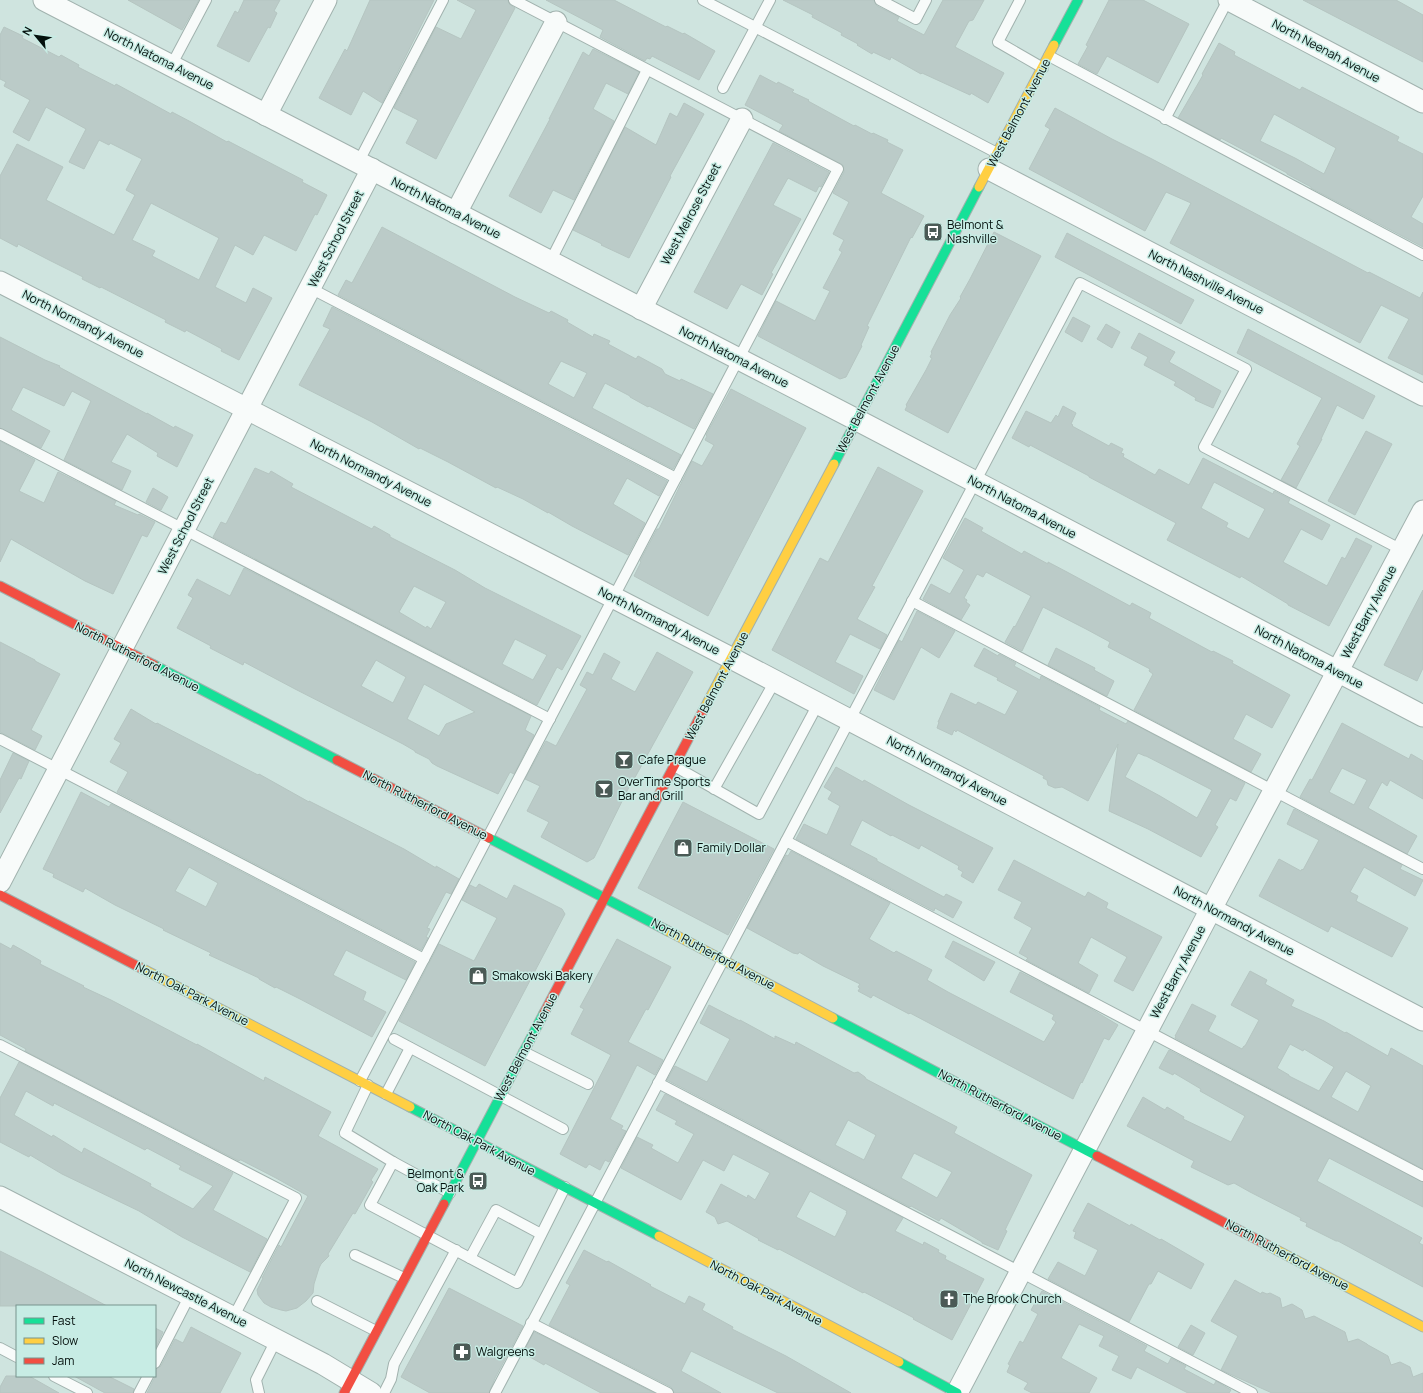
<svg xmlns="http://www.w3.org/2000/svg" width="1423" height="1393" font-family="Manrope,sans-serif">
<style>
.building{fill:#bbcbc8;stroke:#b5c5c1;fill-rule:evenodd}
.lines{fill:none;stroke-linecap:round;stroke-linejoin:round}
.lane-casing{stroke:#a1b2ae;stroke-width:12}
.street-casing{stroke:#a1b2ae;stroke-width:23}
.fast-casing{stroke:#a1b2ae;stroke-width:11}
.slow-casing{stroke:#a1b2ae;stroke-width:11}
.jam-casing{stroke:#a1b2ae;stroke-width:11}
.lane{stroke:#f8fbfa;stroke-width:10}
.street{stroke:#f8fbfa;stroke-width:21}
.fast{stroke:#16e098;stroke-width:9}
.slow{stroke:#ffcf43;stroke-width:9}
.jam{stroke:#f24e42;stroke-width:9}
.labels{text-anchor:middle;stroke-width:3;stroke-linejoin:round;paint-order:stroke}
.street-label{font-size:12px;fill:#04100d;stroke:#c7ece4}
.poi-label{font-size:12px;fill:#04100d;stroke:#c7ece4;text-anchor:start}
</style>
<rect width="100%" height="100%" fill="#cfe4df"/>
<g class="building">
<path d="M128,0H199L182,30Z"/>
<path d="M244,0H280L274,11L277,13L270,28L268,27L249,62L217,46L235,11L238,13Z"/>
<path d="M370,0H434L382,103L363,91L351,115L319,98L345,49L347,51Z"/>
<path d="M457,0H508L509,4L515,8L436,159L406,143L418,120L394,108L436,27L461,39L476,10Z"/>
<path d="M546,0H614L666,27L667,26L683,34L684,33L715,51L699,80L652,56L650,59L647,58L645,61L600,37L603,30Z"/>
<path d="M783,0H874L877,6L899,17L897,21L924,35L943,0H984L973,20L969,21L955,47L1004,73L988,103L971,93L970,95L922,73L921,74L891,57L890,60L873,52L872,54L857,45L858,44L841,35L842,33L812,17L813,15Z"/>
<path d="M1109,0H1143L1189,24L1158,83L1107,56L1097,74L1078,64L1088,46L1086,45Z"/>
<path d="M1303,0H1396L1423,15V62Z"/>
<path d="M4,27L23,36L22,38L59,57L61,55L79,65L78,67L115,86L116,84L171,114L172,112L191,122L227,142L228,141L303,180L302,182L327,195L317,215L315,214L296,251L264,235L253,255L235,245L215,287L246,303L253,288L272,298L239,360L221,351L222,349L186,330L185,332L165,322L166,320L101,287L100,288L82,279L83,277L49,260L18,244L17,247L0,238V176L17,144L63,167L46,200L114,235L135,195L126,190L142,159L110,143L109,145L99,140L84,169L69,162L86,129L46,107L29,141L13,132L30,100L4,86L6,82L0,79V35ZM151,203L219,238L199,280L152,256L155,251L132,240Z"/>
<path d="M1219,43L1235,52L1234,55L1300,90L1302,87L1399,137L1397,141L1423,154V196L1411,217L1423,224V247L1311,188V187L1287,174V173L1221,138L1220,140L1178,118L1203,75L1202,74ZM1274,114L1336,148L1324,174L1295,158L1260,141Z"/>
<path d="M593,49L639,72L628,94L606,83L593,109L614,121L574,200L553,190L541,213L509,196L550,119H549L583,52L589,56Z"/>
<path d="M760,75L777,84L778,82L794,90L792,92L809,100L808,101L854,126L855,125L872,134L873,133L888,140L887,142L903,150L881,193L924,216L912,238L911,237L867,326L869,327L861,345L862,346L846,377L840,379L758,336L776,301L815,321L830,291L823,288L842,252L839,250L844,240L833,234L849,202L833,193L844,172L843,165L779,131L783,125L745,105Z"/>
<path d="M684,103L704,114L670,176L671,177L629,258L601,245L602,244L573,230L625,127L656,145L670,113L677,117Z"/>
<path d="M1055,108L1112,139L1152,159L1368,273L1369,272L1420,298L1423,292V375L1388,358L1409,319L1381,305L1360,343L1170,243L1191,203L1166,192L1145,231L1029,169L1050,129L1045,126Z"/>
<path d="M773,143L829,172L821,187L819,186L816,192L788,178L773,205L801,219L771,273L773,274L762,295L741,284L727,309L694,292Z"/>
<path d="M382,227L515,297L549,313L551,311L568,320L567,322L593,337L594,334L610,341L608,344L636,359L638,356L662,369L665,374L680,381L681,379L713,394L694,429L649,406L648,407L630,397V396L605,383L592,408L681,455L673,469L338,295L346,280L352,283ZM561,361L587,373L574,398L548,384Z"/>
<path d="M994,232L1041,256L948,433L905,410L907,406L906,405L926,370L932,358L930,357L932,353L931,352L950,315L961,298L960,297L970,279Z"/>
<path d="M1067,233L1194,300L1181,324L1055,257Z"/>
<path d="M332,307L667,481L659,496L627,478L613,504L645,523L628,555L572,526L548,512V513L523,499L497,487L496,488L448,462L420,448L419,449L372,422L299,385L330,329L323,326Z"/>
<path d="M1073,317L1090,326L1082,342L1065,332Z"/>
<path d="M1106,324L1120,332L1112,348L1097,339Z"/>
<path d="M1248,329L1375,396L1363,419L1337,405L1321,439H1322L1296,488L1281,480L1300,446L1297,444L1322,398L1237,353Z"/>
<path d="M1139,333L1175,352L1169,362L1221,391L1213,408L1195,400L1196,398L1174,385L1176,382L1144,365L1148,357L1131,348Z"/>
<path d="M0,337L45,360L60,366L59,367L147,414V413L174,428L175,426L193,435L177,467L157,456L158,453L127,434L111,462L131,471L122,490L64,460L91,401L72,391L64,406L23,387L11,410L50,431L41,448L0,428Z"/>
<path d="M731,389L806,428L708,616L634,576L641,562L640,561L657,529H659L692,461L702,466L714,445L705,440L707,436L706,435Z"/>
<path d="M1063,406L1076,413L1071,424L1073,425L1072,426L1109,446L1111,443L1123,449L1121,453L1124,454L1123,457L1155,475L1159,469L1189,485L1203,458L1273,494L1274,491L1290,499L1288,503L1330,525L1322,540L1301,529L1283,562L1327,586L1342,557L1345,559L1356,538L1372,546L1329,626L1288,605V604L1241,576L1240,578L1167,540L1176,523L1089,477V476L1030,445L1029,447L1012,438L1026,411L1051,423L1056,415L1058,417ZM1214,482L1265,509L1249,539L1226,527L1228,523L1201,508Z"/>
<path d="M1366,431L1392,444L1355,515L1328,501Z"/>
<path d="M0,441L35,460L19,491L44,503L58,472L116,501L114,505L138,515L139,514L155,522L147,537L142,535L113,594L85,581L11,539L0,562Z"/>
<path d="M878,467L923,491L872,586L875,587L857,619L887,635L880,649L850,634L835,662L863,676L854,694L772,650L820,558L828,562Z"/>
<path d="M255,468L269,474L271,471L293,484L291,487L372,529L374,526L390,535V537L455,570L485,588L581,636L562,670L557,667L537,705L213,537L221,522L226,524ZM414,586L446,602L431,629L427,626L426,628L399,612ZM515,639L547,655L533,680L502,664Z"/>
<path d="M153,488L168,497L161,510L146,502Z"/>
<path d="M965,518L983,528L981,531L1022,554L1024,551L1048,564V562L1067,572L1130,606L1132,603L1151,613L1149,618L1212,652L1213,651L1233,661L1232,663L1290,695L1272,728L1246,714L1233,739L1261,754L1251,772L1134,710L1153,674L1149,671L1150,669L1108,647L1110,642L1086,629L1043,607L1022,651L1005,642L1014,626L1015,627L1031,596L986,572L983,577L977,574L964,598L967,600L966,602L970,605L961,620L923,599L931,584L950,594L964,570L943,558Z"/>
<path d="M244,568L531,716L525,730L534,735L514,774L510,772L498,794L437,766L432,763L429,759L415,752V751L403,744L295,689L244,662L243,665L210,648L211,646L177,628L193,598L188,595L197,579L230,596ZM376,660L406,677L393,703L361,686ZM424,684L475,712L446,724L439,736L407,719Z"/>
<path d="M1423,590V668L1417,681L1384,665Z"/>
<path d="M917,611L955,631L939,658L921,647L894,700L874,690L899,640L902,642Z"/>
<path d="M0,642L35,660V661L60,674L31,730L42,736L35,750L0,732Z"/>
<path d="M984,648L998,656L999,654L1016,663L1014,666L1040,680L1041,676L1100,707L1099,710L1126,724L1128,721L1245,783L1236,801L1230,798L1215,825L1218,827L1201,857L1148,829L1109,811L1118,744L1088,801L1062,787L1055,788L1048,785L1047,780L1043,778L1044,776L957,730L956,732L954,730L952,735L937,728L939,722H938L951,693L976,705L978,702L1005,715L1018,691L997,680L998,678L974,666ZM1138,753L1145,756H1146L1212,790L1197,818L1160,796L1125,777Z"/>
<path d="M1056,648L1095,668L1094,670L1114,681L1107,696L1048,665Z"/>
<path d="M657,652L693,672L633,781H632L594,858L587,862L541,837L549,822L527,811L540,786L525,779L546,741L556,746L587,689L580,685L587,672L593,675L604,653L620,662L611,679L635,692Z"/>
<path d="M131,709L156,724L157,723L258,775L259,774L309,802V801L404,849L436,868V866L459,879L451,894L446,892L427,928L430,929L426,937L428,938L421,950L117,792L128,772L110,762L121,743L114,739Z"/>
<path d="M1342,723L1409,759L1411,754L1423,761V799L1390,780L1387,786L1382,782L1368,808L1417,836L1407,854L1300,797L1310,779L1312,780ZM1342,768L1367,780L1354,805L1329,792Z"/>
<path d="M13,753L29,761L21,779L19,778L0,813V780Z"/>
<path d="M836,767L863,782L864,780L909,805L993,848L973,883L961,876L963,872L958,869L959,866L921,845L919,849L892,835L891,836L862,820L850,845L877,859V861L925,887L944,897L946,894L962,902L953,918L935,908L934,911L796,839L804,824L827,835L840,806L828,799L832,792L824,787Z"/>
<path d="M81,792L109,807L111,804L415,962L406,980L346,950L333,975L366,992L363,1000L386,1012L372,1037L300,999L276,987L275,988L259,979V978L209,955L211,953L163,930L164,929L115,905L85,888L83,892L53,877L54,874L43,869ZM189,867L218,883L206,907L175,891Z"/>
<path d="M683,802L774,849L728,935L638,888Z"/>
<path d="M1294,809L1402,865L1400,869L1423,880L1415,896L1364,867L1350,892L1358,896L1356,901L1408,928L1392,957L1331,926L1328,932L1259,896L1279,859L1301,871L1302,869L1303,870L1319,840L1287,824Z"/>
<path d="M791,851L890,903L869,939L894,953L896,951L932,970L927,980L948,992L1044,1042L1056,1022L1052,1019L1054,1015L1010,992L1020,972L1083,1004L1118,1025L1109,1040L1104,1038L1082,1083L1081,1082L1073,1099L910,1013L909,1014L873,995L871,998L858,991L860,988L858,987L860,984L823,966L799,952L798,954L793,953L747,928L786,855L788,856Z"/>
<path d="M1014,860L1085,897L1088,892L1108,903L1106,908L1162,937L1133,991L1114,981L1127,957L1091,937L1078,963L1098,975L1089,993L1026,960L1028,958L1019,953L1032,928L1014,918L1022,902L998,890Z"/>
<path d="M479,884L507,899L514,885L562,909L565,914L485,1066L399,1021L439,944L474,961L497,918L462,900L470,885L476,888Z"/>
<path d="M617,939L671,967L648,1010L646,1009L628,1042L663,1060L655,1075L637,1065L610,1119L623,1126L621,1129L626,1131L609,1162L605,1160L600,1170L589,1164L586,1168L560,1154L611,1055L571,1034L584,1009L580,1007Z"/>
<path d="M953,941L995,962L984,981L945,957Z"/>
<path d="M0,943L11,949L13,945L22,950L41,961L40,964L84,986L83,987L111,1000L197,1045V1044L264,1081L265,1077L331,1112L318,1136L378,1169L371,1180L373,1182L355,1214L353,1213L328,1254L329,1256L321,1264L319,1268L314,1284L313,1293L306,1301L297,1308L286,1311L281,1310L271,1307L264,1303L258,1295L257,1290L263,1278H262L279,1245L281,1247L308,1196L276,1178L241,1160H240L239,1161L25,1051L26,1049L0,1035Z"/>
<path d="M1250,971L1267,980L1265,984L1294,1000L1291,1006L1324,1021L1345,1033L1346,1032L1388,1056L1391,1048L1423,1066V1169L1175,1038L1176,1036H1175L1192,1004L1216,1016L1208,1031L1242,1049L1244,1046H1245L1259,1020L1231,1005ZM1290,1044L1303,1051L1304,1049L1334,1067L1319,1091L1289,1076V1075L1277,1068ZM1346,1071L1371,1086L1358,1112L1331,1097Z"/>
<path d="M709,1005L740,1021V1020L775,1039V1036L795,1045L796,1042L854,1073L858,1072L865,1077L866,1079L957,1127L954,1133L1032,1175L1005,1230L1007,1231L998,1250L982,1243V1242L941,1218L939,1221L911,1206L910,1207L667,1080L675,1066L707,1082L730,1039L700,1023ZM848,1120L876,1135L864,1160L835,1145ZM914,1153L952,1172L937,1198L901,1178Z"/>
<path d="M1169,1050L1423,1182V1207L1329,1158L1317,1181L1422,1238L1419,1243L1423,1245V1287L1338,1241H1336L1306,1226L1307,1223L1300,1220L1301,1218L1250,1192L1234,1183L1228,1185L1191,1167L1194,1161L1127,1126L1143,1097L1165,1110L1167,1107L1184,1117L1183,1119L1231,1142L1245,1116L1200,1091L1201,1089L1174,1073L1173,1075L1159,1068Z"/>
<path d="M19,1062L233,1173L213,1210L267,1239L250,1272L182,1237L139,1211L62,1174L30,1155L29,1157L23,1154L0,1142V1098ZM26,1091L53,1106L54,1103L145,1150L147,1148L181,1166L179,1169L213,1186L193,1209L150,1186L151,1184L84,1148L82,1153L53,1135L52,1137L14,1115Z"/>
<path d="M665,1094L903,1218L895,1231L923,1245L924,1242L939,1250L938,1252L946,1256L945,1259L984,1279L952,1340L913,1319L914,1318L864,1292L863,1293L779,1249L778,1250L758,1240L759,1239L727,1221L718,1224L715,1217L706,1212L721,1184L747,1198L748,1195L755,1200L770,1173L733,1154L724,1171L703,1160L681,1200L621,1168L637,1137L653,1145L651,1148L678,1163L694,1134L675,1124L677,1121L656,1110ZM810,1191L847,1211L846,1213H847L835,1237L796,1217Z"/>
<path d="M1088,1203L1130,1226L1131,1224L1160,1240L1161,1239L1204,1264L1191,1289L1158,1271L1151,1284H1149L1129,1322L1048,1279L1058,1262L1085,1276L1098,1250L1074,1238L1076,1232L1073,1231Z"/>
<path d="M584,1250L607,1262L608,1261L651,1285L650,1286L685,1304L689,1296L705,1304L702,1310L733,1327L732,1329L786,1356L851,1393H778L691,1351L681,1371L721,1393H674L671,1387L549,1325L570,1285L566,1283Z"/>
<path d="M0,1251L42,1272L107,1306H0Z"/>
<path d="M1235,1280L1261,1294L1262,1292L1267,1294L1270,1293L1280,1298L1282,1308L1292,1304L1302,1310L1305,1319L1314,1316L1345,1332L1348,1342L1358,1339L1367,1344L1368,1345L1388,1356L1391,1365L1400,1362L1410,1367L1413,1377L1423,1373V1393H1272L1221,1370L1238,1336L1211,1321Z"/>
<path d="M449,1288L523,1326L495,1378L489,1393H430L401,1377Z"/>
<path d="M1042,1291L1147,1346L1144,1351L1168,1364L1171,1358L1186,1366L1184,1369L1214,1385L1216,1381L1231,1390L1229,1393H1188L1137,1367L1131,1379L1112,1370L1119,1356L1099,1346L1104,1336L1079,1324L1061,1358L1097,1378L1089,1393H1032L1024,1389L1028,1383L1007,1372L1010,1365L1008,1364L1020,1341L1023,1343L1038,1314L1031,1310Z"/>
<path d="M1191,1325L1205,1333L1193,1355L1178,1347Z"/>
<path d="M191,1327L241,1353L220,1393H147L155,1377V1369L161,1366L175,1339L183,1343Z"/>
<path d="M155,1328L163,1332L155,1349Z"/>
<path d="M534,1332L543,1336L654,1393H601L545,1363L544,1365L523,1353Z"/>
<path d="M6,1376H29L59,1393H0V1387Z"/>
<path d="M74,1376H108L134,1389L133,1393H105Z"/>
</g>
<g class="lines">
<g class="lane-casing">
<g id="lane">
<path d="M703,0L997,153"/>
<path d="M880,0L916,19L926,0"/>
<path d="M1020,0L998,42L1043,68"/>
<path d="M1049,56L1423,255"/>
<path d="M171,66L206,0"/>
<path d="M723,88L770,0"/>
<path d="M1165,119L1228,0"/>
<path d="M358,163L443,0"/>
<path d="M550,262L647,70"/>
<path d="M310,288L676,478"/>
<path d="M0,434L550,719"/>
<path d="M912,601L1423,869"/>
<path d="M0,739L424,959"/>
<path d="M674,766L759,814L818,704"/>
<path d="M714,789L775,681"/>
<path d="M786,841L1423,1176"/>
<path d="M394,1039L563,1129"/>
<path d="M0,1045L296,1198L233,1318"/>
<path d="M524,1052L588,1084"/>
<path d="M360,1081L838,169L514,0"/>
<path d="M658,1083L1252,1393"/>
<path d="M368,1085L345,1133L393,1162L370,1205L517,1283L565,1187"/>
<path d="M386,1094L410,1048"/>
<path d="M393,1162L450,1193"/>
<path d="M355,1255L404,1278"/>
<path d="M470,1258L496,1210L541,1234"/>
<path d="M317,1301L376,1331"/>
<path d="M531,1323L668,1393"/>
<path d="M0,1348L17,1357"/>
<path d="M155,1363L190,1295"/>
<path d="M54,1376L87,1393"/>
<path d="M139,1393L148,1376"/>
<path d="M259,1393L256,1380L276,1340"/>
<path d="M384,1393L391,1379L394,1364L456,1250"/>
<path d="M495,1393L1080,283L1246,369L1204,447L1402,550"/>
</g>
</g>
<g class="street-casing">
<g id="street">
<path d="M44,0L857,420L1423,716"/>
<path d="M1229,0L1423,102"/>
<path d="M266,115L326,0"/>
<path d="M989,169L1423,395"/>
<path d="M456,213L556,22"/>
<path d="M0,282L731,658L1423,1020"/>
<path d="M641,309L742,119"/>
<path d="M0,882L372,169"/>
<path d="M0,1197L323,1364L371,1393"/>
<path d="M957,1393L1211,909L1423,511"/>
</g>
</g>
<g class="fast-casing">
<g id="fast">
<path d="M1054,45L1078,0"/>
<path d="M834,464L979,187"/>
<path d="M154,665L337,760"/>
<path d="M489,838L668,931"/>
<path d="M833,1018L1097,1156"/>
<path d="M410,1107L659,1236"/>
<path d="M444,1204L544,1013"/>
<path d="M899,1362L957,1393"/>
</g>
</g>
<g class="slow-casing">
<g id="slow">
<path d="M979,187L1054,45"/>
<path d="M703,711L834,464"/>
<path d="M668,931L833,1018"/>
<path d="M141,968L410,1107"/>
<path d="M659,1236L899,1362"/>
<path d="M1271,1247L1423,1327"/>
</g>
</g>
<g class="jam-casing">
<g id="jam">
<path d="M0,586L154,665"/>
<path d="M337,760L489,838"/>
<path d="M0,895L141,968"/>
<path d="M544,1013L703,711"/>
<path d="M1097,1156L1271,1247"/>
<path d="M344,1393L444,1204"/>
</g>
</g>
<use href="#lane" class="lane"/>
<use href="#street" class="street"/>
<use href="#fast" class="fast"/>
<use href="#slow" class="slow"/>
<use href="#jam" class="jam"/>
</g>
<defs>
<g id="bus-square" transform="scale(1)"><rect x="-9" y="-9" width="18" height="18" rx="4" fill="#4b5a56" stroke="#c7ece4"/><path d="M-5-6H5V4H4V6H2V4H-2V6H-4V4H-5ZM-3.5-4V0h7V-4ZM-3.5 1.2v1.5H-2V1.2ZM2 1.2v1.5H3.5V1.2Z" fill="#fff"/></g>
<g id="bar-square" transform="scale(1)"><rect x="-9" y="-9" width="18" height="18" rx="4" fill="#4b5a56" stroke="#c7ece4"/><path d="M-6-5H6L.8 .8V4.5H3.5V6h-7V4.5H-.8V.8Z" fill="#fff"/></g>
<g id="shop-square" transform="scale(1)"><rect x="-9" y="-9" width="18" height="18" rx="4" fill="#4b5a56" stroke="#c7ece4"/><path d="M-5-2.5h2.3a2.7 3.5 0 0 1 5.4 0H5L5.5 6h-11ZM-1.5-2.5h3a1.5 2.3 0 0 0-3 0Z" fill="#fff"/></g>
<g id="church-square" transform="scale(1)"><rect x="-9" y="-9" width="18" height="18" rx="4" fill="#4b5a56" stroke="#c7ece4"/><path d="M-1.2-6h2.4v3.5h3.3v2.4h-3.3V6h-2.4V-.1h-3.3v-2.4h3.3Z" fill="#fff"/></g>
<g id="pharmacy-square" transform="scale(1)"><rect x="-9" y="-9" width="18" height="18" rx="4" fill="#4b5a56" stroke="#c7ece4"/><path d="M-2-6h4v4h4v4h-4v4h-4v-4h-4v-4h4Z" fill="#fff"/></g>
</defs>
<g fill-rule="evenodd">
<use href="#bus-square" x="933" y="232"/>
<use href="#bar-square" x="624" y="760"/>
<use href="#bar-square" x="604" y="789"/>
<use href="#shop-square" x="683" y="848"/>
<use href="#shop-square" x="478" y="976"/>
<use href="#bus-square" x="478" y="1181"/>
<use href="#church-square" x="949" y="1299"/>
<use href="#pharmacy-square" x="462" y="1352"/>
</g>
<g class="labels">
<g class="street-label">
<text transform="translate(1326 51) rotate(28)" y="4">North Neenah Avenue</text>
<text transform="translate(159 59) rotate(27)" y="4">North Natoma Avenue</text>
<text transform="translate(1019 113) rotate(-62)" y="4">West Belmont Avenue</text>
<text transform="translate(446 208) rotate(27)" y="4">North Natoma Avenue</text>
<text transform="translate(691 214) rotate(-62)" y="4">West Melrose Street</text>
<text transform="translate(336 239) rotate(-63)" y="4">West School Street</text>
<text transform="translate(1206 282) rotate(27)" y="4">North Nashville Avenue</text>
<text transform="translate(83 324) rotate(27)" y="4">North Normandy Avenue</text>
<text transform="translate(734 357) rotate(27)" y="4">North Natoma Avenue</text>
<text transform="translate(868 399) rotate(-62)" y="4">West Belmont Avenue</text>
<text transform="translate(371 473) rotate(27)" y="4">North Normandy Avenue</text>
<text transform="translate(1022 507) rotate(28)" y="4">North Natoma Avenue</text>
<text transform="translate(186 526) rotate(-63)" y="4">West School Street</text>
<text transform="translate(1369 612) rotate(-62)" y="4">West Barry Avenue</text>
<text transform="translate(659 621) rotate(27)" y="4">North Normandy Avenue</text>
<text transform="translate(137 657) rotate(27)" y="4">North Rutherford Avenue</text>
<text transform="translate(1309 657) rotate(28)" y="4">North Natoma Avenue</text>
<text transform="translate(717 686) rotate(-62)" y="4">West Belmont Avenue</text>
<text transform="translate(947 771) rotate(28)" y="4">North Normandy Avenue</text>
<text transform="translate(425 805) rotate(27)" y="4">North Rutherford Avenue</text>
<text transform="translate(1234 921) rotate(28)" y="4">North Normandy Avenue</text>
<text transform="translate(713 954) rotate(28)" y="4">North Rutherford Avenue</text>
<text transform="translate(1178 972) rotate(-62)" y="4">West Barry Avenue</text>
<text transform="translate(192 994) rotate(27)" y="4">North Oak Park Avenue</text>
<text transform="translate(526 1047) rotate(-62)" y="4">West Belmont Avenue</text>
<text transform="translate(1000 1105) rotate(28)" y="4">North Rutherford Avenue</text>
<text transform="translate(479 1143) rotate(28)" y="4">North Oak Park Avenue</text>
<text transform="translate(1287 1255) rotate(28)" y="4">North Rutherford Avenue</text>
<text transform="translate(186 1293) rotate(27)" y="4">North Newcastle Avenue</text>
<text transform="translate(766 1293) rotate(28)" y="4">North Oak Park Avenue</text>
</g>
<g class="poi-label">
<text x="947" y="229">Belmont &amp;<tspan x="947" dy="14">Nashville</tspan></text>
<text x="638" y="764">Cafe Prague</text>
<text x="618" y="786">OverTime Sports<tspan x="618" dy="14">Bar and Grill</tspan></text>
<text x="697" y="852">Family Dollar</text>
<text x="492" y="980">Smakowski Bakery</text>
<text x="464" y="1178" text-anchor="end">Belmont &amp;<tspan x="464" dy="14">Oak Park</tspan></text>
<text x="963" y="1303">The Brook Church</text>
<text x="476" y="1356">Walgreens</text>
</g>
</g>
<rect x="16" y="1305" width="140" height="72" fill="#c7ece4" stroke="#79948e"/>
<rect x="24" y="1318" width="20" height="6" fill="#16e098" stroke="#79948e"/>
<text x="52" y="1325" font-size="12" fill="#04100d">Fast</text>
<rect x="24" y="1338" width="20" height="6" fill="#ffcf43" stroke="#79948e"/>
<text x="52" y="1345" font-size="12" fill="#04100d">Slow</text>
<rect x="24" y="1358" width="20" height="6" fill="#f24e42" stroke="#79948e"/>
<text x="52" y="1365" font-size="12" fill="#04100d">Jam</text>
<g transform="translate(36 36) rotate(299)" stroke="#c7ece4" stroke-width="3" paint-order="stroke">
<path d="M0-3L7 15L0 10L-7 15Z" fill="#04100d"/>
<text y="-6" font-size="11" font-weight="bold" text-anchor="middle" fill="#04100d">N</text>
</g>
</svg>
